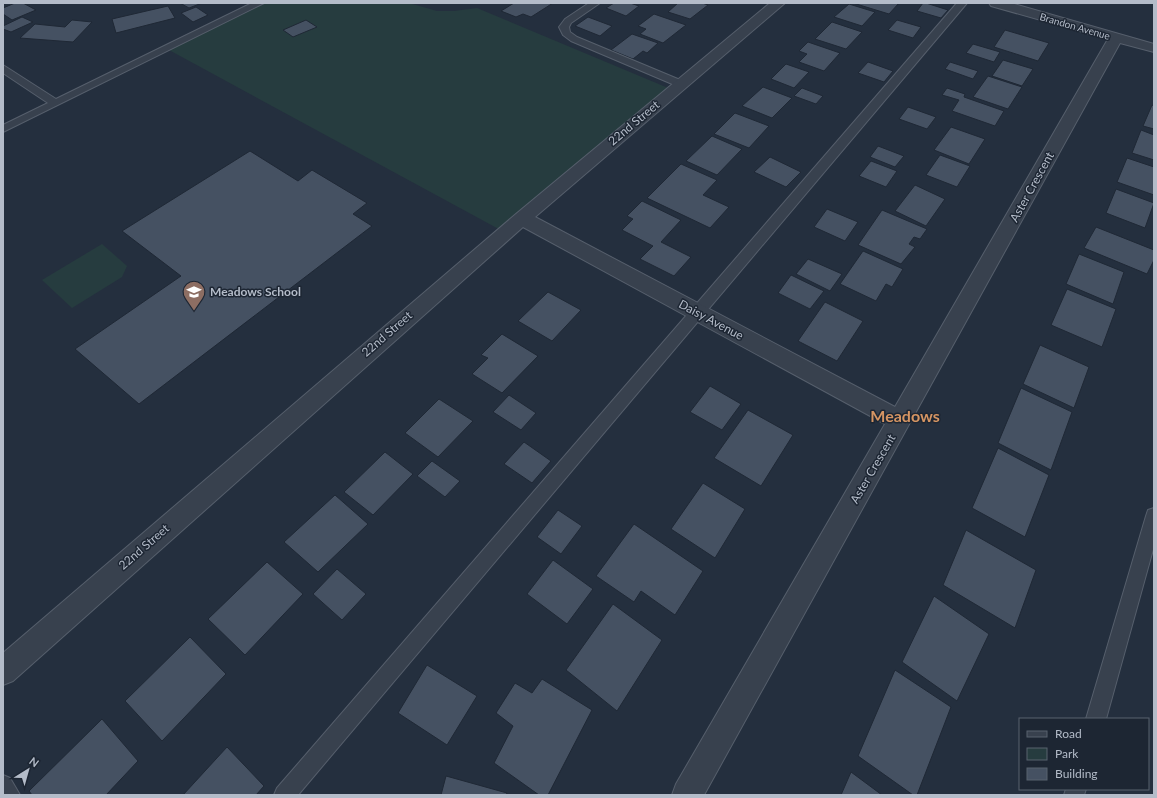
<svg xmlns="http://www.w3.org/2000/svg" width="1157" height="798" font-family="Lato,sans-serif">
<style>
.green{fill:#263c3f}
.building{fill:#455162;stroke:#1f2835}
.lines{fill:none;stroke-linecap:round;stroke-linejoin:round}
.lane-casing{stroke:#565f6c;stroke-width:2}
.street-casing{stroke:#565f6c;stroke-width:2}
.lane{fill:#38414e;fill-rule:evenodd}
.street{fill:#38414e;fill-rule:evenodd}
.labels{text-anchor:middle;stroke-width:3;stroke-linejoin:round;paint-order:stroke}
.far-street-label{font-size:10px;fill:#b4bcc9;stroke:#1d2633}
.street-label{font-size:12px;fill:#b4bcc9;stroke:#1d2633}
.poi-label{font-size:12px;font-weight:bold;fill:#b4bcc9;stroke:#1d2633;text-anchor:start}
.district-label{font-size:16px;font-weight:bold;fill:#d59563;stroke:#1d2633}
</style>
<rect width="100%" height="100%" fill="#242f3e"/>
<g class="green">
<path d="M265,3H409L437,11H454L477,8L673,90L506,233L169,50Z"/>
<path d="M102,244L127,266L122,277L72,308L42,280Z"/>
</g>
<g class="building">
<path d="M15,3H23L36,10L12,20L3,14V8Z"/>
<path d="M180,3H202L189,8Z"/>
<path d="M514,3H553L531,17L523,14L516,17L501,11Z"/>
<path d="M614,3H630L639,6L626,16L606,8Z"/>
<path d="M678,3H702L708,5L690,19L668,12Z"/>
<path d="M853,3H899L889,14Z"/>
<path d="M923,3H926L948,10L941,18L917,11Z"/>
<path d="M849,4L875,12L862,26L834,17Z"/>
<path d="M168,6L175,18L116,33L112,19Z"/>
<path d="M196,7L208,15L193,22L181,13Z"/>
<path d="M654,14L686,25L663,43L640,34L646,29L638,26Z"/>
<path d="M22,17L33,22L11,32L3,29V26Z"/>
<path d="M588,17L612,26L600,36L575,26Z"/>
<path d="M72,20L92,22L73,42L20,38L35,24L65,27Z"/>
<path d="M306,20L317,27L293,37L283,30Z"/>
<path d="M897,20L921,27L913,38L888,30Z"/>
<path d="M832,22L862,32L846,49L815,39Z"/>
<path d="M1005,30L1049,43L1038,61L994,47Z"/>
<path d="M632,34L658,43L647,53L643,51L633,59L611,50Z"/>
<path d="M808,42L840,53L824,71L799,62L807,54L799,51Z"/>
<path d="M973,44L1000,52L994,62L966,53Z"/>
<path d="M1003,60L1033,69L1022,86L992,76Z"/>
<path d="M868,62L893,71L884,82L858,73Z"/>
<path d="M950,62L978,71L973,79L945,69Z"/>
<path d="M786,64L809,72L794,88L771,79Z"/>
<path d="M988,76L1022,87L1008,109L973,97Z"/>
<path d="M763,87L792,98L772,118L742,106Z"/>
<path d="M802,88L823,96L816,104L794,96Z"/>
<path d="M947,88L965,94L964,97L1004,111L995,126L952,111L959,100L942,95Z"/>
<path d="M1152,105L1154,106V129L1143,126Z"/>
<path d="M908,107L936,117L927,129L899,119Z"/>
<path d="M735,113L769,126L749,148L714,134Z"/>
<path d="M951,127L985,139L969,164L934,150Z"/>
<path d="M1141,130L1154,135V160L1132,153Z"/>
<path d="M712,136L742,149L717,175L686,161Z"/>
<path d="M878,146L904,156L895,167L870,157Z"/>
<path d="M250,151L298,181L312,170L367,203L353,214L372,226L139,404L75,349L181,276L122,231Z"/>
<path d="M940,155L970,166L957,187L926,175Z"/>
<path d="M770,157L801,172L786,187L754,172Z"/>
<path d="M1127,158L1154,167V195L1117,182Z"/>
<path d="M871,161L897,171L886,187L859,176Z"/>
<path d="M681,164L717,180L703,195L729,207L710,228L647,198Z"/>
<path d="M915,185L945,199L926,226L895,211Z"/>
<path d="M1116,189L1154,203L1145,228L1106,213Z"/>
<path d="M642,201L681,220L661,242L691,257L674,276L640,259L653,246L622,230L633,219L627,216Z"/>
<path d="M827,209L858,222L845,241L814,227Z"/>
<path d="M882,210L927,229L920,239L914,237L909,244L915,247L901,264L858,245Z"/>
<path d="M1096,227L1154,250V260L1147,274L1084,248Z"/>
<path d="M863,251L903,269L892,287L886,284L876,301L840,284Z"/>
<path d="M1079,254L1124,272L1113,304L1066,284Z"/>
<path d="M808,259L842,274L830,291L796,274Z"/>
<path d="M791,275L824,291L810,309L778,293Z"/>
<path d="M1067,289L1116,309L1102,347L1051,325Z"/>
<path d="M548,292L581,310L552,341L518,321Z"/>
<path d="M825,302L863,321L837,361L798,341Z"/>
<path d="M502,334L538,356L502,393L472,374L488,358L481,355Z"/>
<path d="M1040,345L1089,367L1074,408L1023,384Z"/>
<path d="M710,386L741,404L722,430L690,412Z"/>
<path d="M1021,388L1072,412L1051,470L998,443Z"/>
<path d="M509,395L536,413L521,430L493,412Z"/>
<path d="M439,399L473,421L438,457L405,433Z"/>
<path d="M748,410L793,435L761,486L714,458Z"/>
<path d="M524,442L551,461L532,483L504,464Z"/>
<path d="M998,448L1049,475L1025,537L972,508Z"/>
<path d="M385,452L413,474L373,515L344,492Z"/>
<path d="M432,461L460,481L445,497L417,476Z"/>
<path d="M703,483L745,509L715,558L671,529Z"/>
<path d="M335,495L368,524L318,572L284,542Z"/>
<path d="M558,510L582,526L561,554L537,537Z"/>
<path d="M634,524L703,571L675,615L641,591L634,602L596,576Z"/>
<path d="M966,530L1036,570L1015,628L943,585Z"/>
<path d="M553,560L593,589L567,624L527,594Z"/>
<path d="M267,562L303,594L245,655L208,619Z"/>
<path d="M337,569L366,594L342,620L313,594Z"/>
<path d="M934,596L989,634L957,701L902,662Z"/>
<path d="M613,604L662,640L617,711L566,670Z"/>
<path d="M190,637L226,674L162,741L125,701Z"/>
<path d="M427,665L477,696L447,745L398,713Z"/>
<path d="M895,670L951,707L917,795H913L858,756Z"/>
<path d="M542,679L592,710L548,795H539L494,763L513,726L496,713L515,683L532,693Z"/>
<path d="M102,719L138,761L106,795H32L29,791Z"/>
<path d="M227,747L264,786L256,795H183Z"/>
<path d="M851,772L882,795H841Z"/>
<path d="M446,776L507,793L506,795H441Z"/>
</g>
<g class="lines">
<g class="lane-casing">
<g id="lane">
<path d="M252,3H264L3,132V125L48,103L3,73V65L56,99Z"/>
<path d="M589,3H600L571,23L569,27L570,32L577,37L685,82L686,84L685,86H677L571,41L563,35L559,27L565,19Z"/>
<path d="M957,3H967L298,795H274L277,788Z"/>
<path d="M1154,508V546L1106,719H1086L1146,516L1148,510Z"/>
<path d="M3,775L10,778L20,795H3Z"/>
<path d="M1066,789H1086L1084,795H1064Z"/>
</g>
</g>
<g class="street-casing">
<path id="street" d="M770,3H785L535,217L895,407L1108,39L991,6L989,3H1011L1154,44V52L1120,43L704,795H672L676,784L885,424L523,227L13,681L3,685V653L516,214Z"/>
</g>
<use href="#lane" class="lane"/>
<use href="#street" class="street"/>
</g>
<defs>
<g id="school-pin" transform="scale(1.15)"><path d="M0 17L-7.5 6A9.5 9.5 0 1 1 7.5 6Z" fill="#8d6e63" stroke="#1d2633"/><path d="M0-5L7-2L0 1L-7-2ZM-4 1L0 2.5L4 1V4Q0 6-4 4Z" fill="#fff"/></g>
</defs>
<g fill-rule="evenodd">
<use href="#school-pin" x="194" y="292"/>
</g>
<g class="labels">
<g class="far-street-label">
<text transform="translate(1075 26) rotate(16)" y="4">Brandon Avenue</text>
</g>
<g class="street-label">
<text transform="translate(634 123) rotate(-40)" y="4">22nd Street</text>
<text transform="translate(1032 187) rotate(-61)" y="4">Aster Crescent</text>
<text transform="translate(711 320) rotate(28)" y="4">Daisy Avenue</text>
<text transform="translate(387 334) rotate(-41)" y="4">22nd Street</text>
<text transform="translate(873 469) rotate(-60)" y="4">Aster Crescent</text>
<text transform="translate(144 547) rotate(-41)" y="4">22nd Street</text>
</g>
<g class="poi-label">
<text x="210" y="296">Meadows School</text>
</g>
<g class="district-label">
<text x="905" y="422">Meadows</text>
</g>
</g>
<rect width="1157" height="798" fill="none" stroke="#b4bcc9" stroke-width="8"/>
<rect x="1019" y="718" width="130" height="72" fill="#1d2633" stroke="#59626f"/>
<rect x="1027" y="731" width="20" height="6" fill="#38414e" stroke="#59626f"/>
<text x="1055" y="738" font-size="12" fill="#b4bcc9">Road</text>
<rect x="1027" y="748" width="20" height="12" fill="#263c3f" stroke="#59626f"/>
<text x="1055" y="758" font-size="12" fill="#b4bcc9">Park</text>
<rect x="1027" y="768" width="20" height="12" fill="#455162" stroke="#59626f"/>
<text x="1055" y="778" font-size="12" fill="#b4bcc9">Building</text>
<g transform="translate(28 770) rotate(37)" stroke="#1d2633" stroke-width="3" paint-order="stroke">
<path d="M0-3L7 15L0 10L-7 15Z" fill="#b4bcc9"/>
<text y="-6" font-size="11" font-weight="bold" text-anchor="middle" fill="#b4bcc9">N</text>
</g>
</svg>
